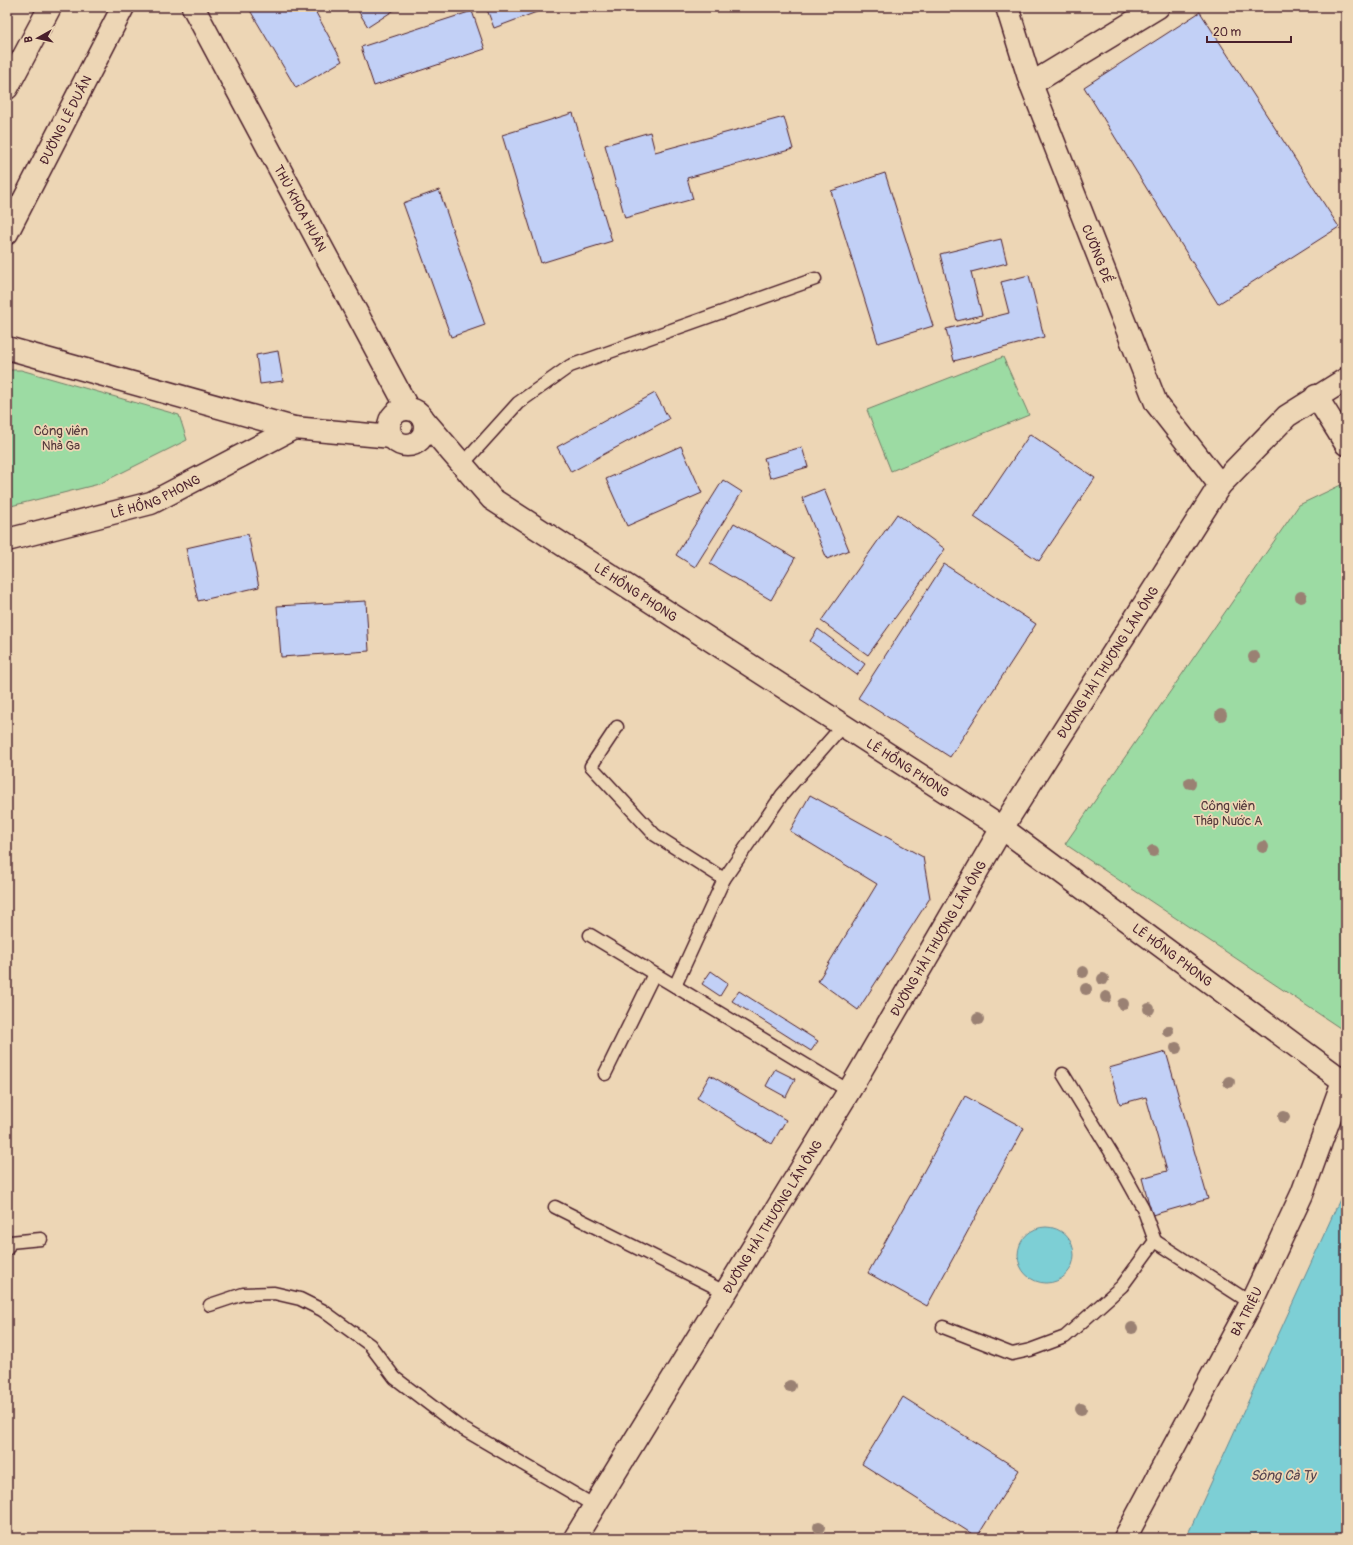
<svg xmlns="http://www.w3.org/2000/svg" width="1353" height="1545" font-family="Pangolin,sans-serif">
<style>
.green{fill:#9cdba3;stroke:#737d67}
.water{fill:#7dcfd5;stroke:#698991}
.building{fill:#c2d0f6;stroke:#4a1f2b}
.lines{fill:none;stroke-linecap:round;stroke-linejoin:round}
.lane-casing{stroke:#4a1f2b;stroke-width:15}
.street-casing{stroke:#4a1f2b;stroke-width:25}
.secondary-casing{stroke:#4a1f2b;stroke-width:25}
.lane{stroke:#edd6b5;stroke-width:12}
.street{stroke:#edd6b5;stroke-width:22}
.secondary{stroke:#edd6b5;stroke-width:22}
.tree{fill:#9a8173}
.labels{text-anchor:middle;stroke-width:3.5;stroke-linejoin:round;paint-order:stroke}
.street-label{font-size:13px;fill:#4a1f2b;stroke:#edd6b5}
.park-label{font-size:13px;fill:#563b3d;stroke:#edd6b5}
.water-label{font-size:14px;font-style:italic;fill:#54424d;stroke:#edd6b5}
</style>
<rect width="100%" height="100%" fill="#edd6b5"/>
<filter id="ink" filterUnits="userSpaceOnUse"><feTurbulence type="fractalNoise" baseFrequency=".025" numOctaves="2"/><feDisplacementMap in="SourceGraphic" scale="8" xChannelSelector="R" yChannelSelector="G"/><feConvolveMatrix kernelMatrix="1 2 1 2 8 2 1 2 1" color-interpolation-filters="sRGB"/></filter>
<g filter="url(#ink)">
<g class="green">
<path d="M1003,357L1029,415L891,471L867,410Z"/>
<path d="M7,370H21L179,415L187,440L99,484L7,507Z"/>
<path d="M1345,483L1346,485V1025L1343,1030L1065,844L1299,505Z"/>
</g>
<g class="water">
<path d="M1346,1186V1538H1186Z"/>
<circle cx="1046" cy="1255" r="28"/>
</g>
<g class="building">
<path d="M248,7H313L342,61L296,88Z"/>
<path d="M360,7H399L368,27L357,9Z"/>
<path d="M486,7H550L494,28Z"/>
<path d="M472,11L485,49L374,86L361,47Z"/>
<path d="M1200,12L1339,227L1218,304L1084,87Z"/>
<path d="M573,113L612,241L541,263L502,135Z"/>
<path d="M784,117L793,149L687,178L693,199L625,218L605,145L650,132L655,152Z"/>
<path d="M885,173L933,326L878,343L831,191Z"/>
<path d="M439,190L485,325L451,337L403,203Z"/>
<path d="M1001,239L1007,263L971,272L982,315L957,321L940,254Z"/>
<path d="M1029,275L1044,337L954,361L946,329L1009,313L1001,282Z"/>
<path d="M278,351L283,381L260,384L256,355Z"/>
<path d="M655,393L669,419L571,472L557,447Z"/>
<path d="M1030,434L1095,478L1039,561L974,517Z"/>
<path d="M681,446L702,493L627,526L606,479Z"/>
<path d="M802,447L808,467L770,478L764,458Z"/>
<path d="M723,480L742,492L695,567L676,555Z"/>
<path d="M824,489L849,550L827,559L802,498Z"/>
<path d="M897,514L945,549L868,655L821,621Z"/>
<path d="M734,523L795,558L771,600L710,564Z"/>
<path d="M248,534L259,587L198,601L186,548Z"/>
<path d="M944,564L1036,624L950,757L858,698Z"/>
<path d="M366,601L369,651L281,657L277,606Z"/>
<path d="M818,629L865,664L857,675L810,641Z"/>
<path d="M810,795L923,857L930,898L858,1010L818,981L877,884L790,831Z"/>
<path d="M711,971L728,983L720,996L702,984Z"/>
<path d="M739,991L818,1041L811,1051L732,1001Z"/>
<path d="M1166,1052L1208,1199L1152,1215L1142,1178L1167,1171L1146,1097L1120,1104L1109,1068Z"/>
<path d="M775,1069L795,1079L786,1097L766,1086Z"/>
<path d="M710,1075L786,1120L772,1144L697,1098Z"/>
<path d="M965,1096L1024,1128L927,1306L868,1273Z"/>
<path d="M903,1397L1019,1470L977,1537L862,1464Z"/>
</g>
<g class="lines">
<g class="lane-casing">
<g id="lane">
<path d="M462,465L518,403L570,366L815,279"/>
<path d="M617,727L591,766L655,835L724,879"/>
<path d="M590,935L849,1091"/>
<path d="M675,986L724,879L782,795L843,725"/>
<path d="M605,1074L654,974"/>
<path d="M555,1207L725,1292"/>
<path d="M1155,1241L1251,1303"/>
<path d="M7,1249L10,1242L41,1239"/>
<path d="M210,1305L243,1294L274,1293L300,1299L322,1310L370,1345L395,1378L458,1426L595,1506"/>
<path d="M943,1327L1012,1354L1030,1350L1065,1337L1122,1286L1155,1241L1143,1208L1123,1172L1063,1074"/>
</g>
</g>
<g class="street-casing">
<g id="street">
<path id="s1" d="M1007,7L1031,84L1156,403L1220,485"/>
<path d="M1031,84L1158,7"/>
</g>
</g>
<g class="secondary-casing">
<g id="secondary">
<path id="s2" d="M193,7L408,409"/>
<path d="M7,88L50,7"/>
<path id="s3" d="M7,233L123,7"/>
<path d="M7,348L294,428L392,437"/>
<path d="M1316,396L1346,444"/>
<circle cx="407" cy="427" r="18"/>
<path id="s4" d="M423,419L492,499L1002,828L1346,1083"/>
<path id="s5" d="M7,540L151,503L294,428"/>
<path id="s6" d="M575,1538L849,1091L1002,828L1220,485L1287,416L1346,379"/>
<path id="s7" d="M1125,1538L1251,1303L1302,1194L1343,1081L1346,1076"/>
</g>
</g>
<use href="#lane" class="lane"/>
<use href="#street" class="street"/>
<use href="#secondary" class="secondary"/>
</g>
<g class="tree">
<circle cx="1301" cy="597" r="6"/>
<circle cx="1254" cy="657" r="6"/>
<circle cx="1221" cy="715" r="6"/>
<circle cx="1190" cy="783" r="6"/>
<circle cx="1263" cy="847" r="6"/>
<circle cx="1153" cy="851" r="6"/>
<circle cx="1083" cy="972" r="6"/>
<circle cx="1103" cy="979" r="6"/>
<circle cx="1086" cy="989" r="6"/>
<circle cx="1106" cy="997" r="6"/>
<circle cx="1123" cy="1004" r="6"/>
<circle cx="1149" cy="1009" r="6"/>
<circle cx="978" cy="1019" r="6"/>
<circle cx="1168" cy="1031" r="6"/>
<circle cx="1176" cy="1048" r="6"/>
<circle cx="1229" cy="1082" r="6"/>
<circle cx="1284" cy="1117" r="6"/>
<circle cx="1132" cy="1328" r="6"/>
<circle cx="790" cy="1386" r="6"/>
<circle cx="1081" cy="1409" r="6"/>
<circle cx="819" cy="1527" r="6"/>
</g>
</g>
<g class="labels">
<g class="street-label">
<text dy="5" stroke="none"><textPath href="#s3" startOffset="127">ĐƯỜNG LÊ DUẨN</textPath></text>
<text dy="5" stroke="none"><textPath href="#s2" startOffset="228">THỦ KHOA HUÂN</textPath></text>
<text dy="5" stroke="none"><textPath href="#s1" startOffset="263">CƯỜNG ĐỂ</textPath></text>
<text dy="5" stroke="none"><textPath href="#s5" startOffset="155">LÊ HỒNG PHONG</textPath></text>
<text dy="5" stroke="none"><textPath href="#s4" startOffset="277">LÊ HỒNG PHONG</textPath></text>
<text dy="5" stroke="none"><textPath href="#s6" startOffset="1025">ĐƯỜNG HẢI THƯỢNG LÃN ÔNG</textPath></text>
<text dy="5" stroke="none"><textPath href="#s4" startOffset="601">LÊ HỒNG PHONG</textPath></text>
<text dy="5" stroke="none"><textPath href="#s6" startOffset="701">ĐƯỜNG HẢI THƯỢNG LÃN ÔNG</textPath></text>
<text dy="5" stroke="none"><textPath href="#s4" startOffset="925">LÊ HỒNG PHONG</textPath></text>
<text dy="5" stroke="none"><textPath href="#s6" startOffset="377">ĐƯỜNG HẢI THƯỢNG LÃN ÔNG</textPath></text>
<text dy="5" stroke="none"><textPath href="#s7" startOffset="257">BÀ TRIỆU</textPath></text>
</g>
<g class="park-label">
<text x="61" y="435">Công viên<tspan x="61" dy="15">Nhà Ga</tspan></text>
<text x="1228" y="810">Công viên<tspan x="1228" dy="15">Tháp Nước A</tspan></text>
</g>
<g class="water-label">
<text x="1283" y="1480">Sông Cà Ty</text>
</g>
</g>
<rect width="1353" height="1545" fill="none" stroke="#edd6b5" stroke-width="24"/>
<rect x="12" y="12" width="1329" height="1521" fill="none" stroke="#4a1f2b" stroke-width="1.5" filter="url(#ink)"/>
<g transform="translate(38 38) rotate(262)" stroke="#edd6b5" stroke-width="3" paint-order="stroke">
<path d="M0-3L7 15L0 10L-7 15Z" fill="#4a1f2b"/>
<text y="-6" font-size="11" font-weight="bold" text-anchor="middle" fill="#4a1f2b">B</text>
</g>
<path d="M1207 36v6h84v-6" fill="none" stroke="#4a1f2b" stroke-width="2"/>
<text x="1213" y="36" font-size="12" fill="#4a1f2b" stroke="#edd6b5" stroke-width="3" paint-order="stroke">20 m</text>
</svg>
